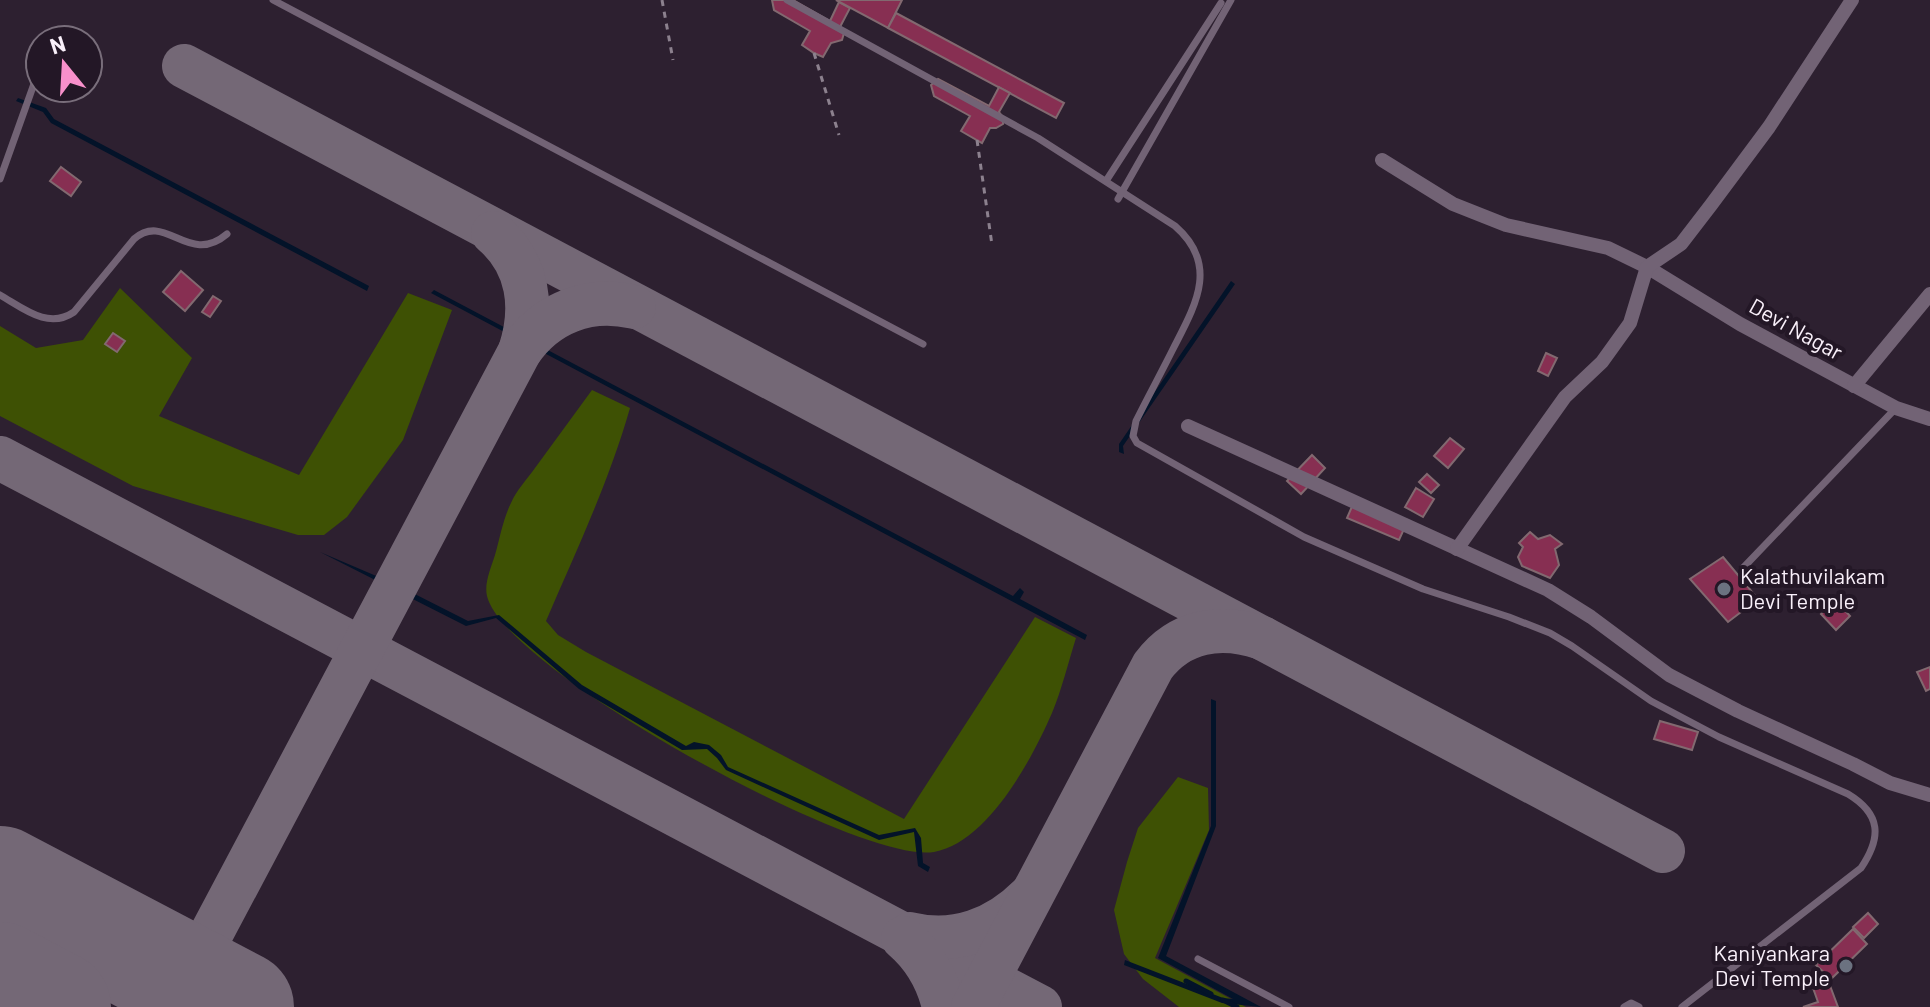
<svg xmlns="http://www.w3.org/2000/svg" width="1930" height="1007" font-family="Barlow,sans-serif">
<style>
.green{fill:#3e5104}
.water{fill:#031329}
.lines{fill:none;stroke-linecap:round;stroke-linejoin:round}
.stream{stroke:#031329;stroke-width:5}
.taxiway{stroke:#746876;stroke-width:44}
.runway{stroke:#746876;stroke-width:112}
.building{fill:#872f52;stroke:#826970;stroke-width:2}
.path{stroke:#8c818e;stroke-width:3;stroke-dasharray:6 6;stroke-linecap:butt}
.lane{stroke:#726375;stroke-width:7}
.street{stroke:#726375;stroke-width:14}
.worship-dot{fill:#6b7280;stroke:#231726;stroke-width:3}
.labels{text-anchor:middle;stroke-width:8;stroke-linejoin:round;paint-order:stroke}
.street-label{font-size:22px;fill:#f9f0fa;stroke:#231726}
.poi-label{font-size:22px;fill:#f9f0fa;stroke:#231726;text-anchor:start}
</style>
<rect width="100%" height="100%" fill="#2d2030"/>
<g class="green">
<path d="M120,288L192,358L159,416L299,475L408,293L452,310L403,440L347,517L324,535H298L133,486L0,416V326L36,348L83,340Z"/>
<path d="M592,390L630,408C609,482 576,551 546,621L558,635L586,652L904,819L1035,617L1076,638C1068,663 1062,689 1052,713C1032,759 988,842 934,852C860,865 504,669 487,596C484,583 491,568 495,555C500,538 503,519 511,503C516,491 527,479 535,468C554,442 573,416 592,390Z"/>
<path d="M1178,777L1208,788L1209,830L1155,958L1246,1007H1179L1143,979L1124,954L1114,910L1127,862L1138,828Z"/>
</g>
<g class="water">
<path d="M18,98L46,108L54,119L369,286L367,291L51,123L43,112L16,101Z"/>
<path d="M1231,281L1235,284L1123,446L1124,454L1119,452V444Z"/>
<path d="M434,290L1013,596L1020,588L1024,592L1020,599L1087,635L1085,640L431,293Z"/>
<path d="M320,552L395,584L468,621L499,615L582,685L686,746L694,742L709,745L721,755L728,767L879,835L915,828L921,838L923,863L930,867L928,872L918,866L914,832L879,840L726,770L717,758L707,749L682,750L579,689L496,618L466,626Z"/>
<path d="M1211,699L1216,701V826L1166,956L1261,1007L1222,1003L1124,965L1125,960L1223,998L1233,999L1158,958L1211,826Z"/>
</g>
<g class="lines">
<g class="stream">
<path d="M1186,981L1211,994"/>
<path d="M1223,1000L1237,1007"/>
</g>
<g class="taxiway">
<path d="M184,66L1262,638"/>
<path d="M493,233C529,264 534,308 520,351L522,346"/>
<path d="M0,458L1040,1007"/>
<path d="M910,934C955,945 997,929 1029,897"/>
<path d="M903,938C924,956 938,981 944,1007"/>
<path d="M193,968L520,351C546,313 589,296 634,307"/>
<path d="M0,973L66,1007"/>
<path d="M149,1007L177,987L193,968L189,985L188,1007"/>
<path d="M973,1007L1153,666C1180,630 1221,624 1262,638L1663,851"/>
</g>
<g class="runway">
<path d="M0,882L238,1007"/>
<path d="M0,978L55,1007"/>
</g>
</g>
<g class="building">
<path d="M772,0H793L830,21L839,2L850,8L840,27L844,33L842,40L831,43L823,57L814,53L802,45L810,31L774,10Z"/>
<path d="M836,0H902L888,28Z"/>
<path d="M896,13L1064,103L1056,118L888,28Z"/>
<path d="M938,79L989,106L999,87L1010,93L999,112L1003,117V124L996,128H990L982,143L961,131L970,116L934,96L931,85Z"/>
<path d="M61,167L81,182L71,196L50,181Z"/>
<path d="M181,271L203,290L185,311L163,292Z"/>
<path d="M213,296L221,301L210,317L202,312Z"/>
<path d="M113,333L125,341L117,352L105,344Z"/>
<path d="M1546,353L1557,358L1548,376L1538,371Z"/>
<path d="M1450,438L1464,449L1448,468L1434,456Z"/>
<path d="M1312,455L1325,468L1301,494L1287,481Z"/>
<path d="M1427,474L1439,485L1431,493L1419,482Z"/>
<path d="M1416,488L1434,499L1423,517L1405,507Z"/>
<path d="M1354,502L1408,520L1399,540L1347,518Z"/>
<path d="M1530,532L1538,539L1550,535L1562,544L1555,549L1559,565L1550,578L1522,566L1518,557L1523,547L1519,543Z"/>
<path d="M1723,557L1758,599L1728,622L1690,579Z"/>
<path d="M1835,600L1850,616L1836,630L1821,614Z"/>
<path d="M1930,667V689L1926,691L1917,672Z"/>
<path d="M1660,721L1698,732L1692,750L1654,739Z"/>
<path d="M1868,913L1878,924L1864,938L1853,927Z"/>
<path d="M1853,929L1867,944L1831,979L1816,965Z"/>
<path d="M1829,983L1838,1007H1803L1818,1002L1813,988Z"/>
</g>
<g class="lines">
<g class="path">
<path d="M662,0L673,60"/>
<path d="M814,53L839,135"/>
<path d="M977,140L992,245"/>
</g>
<g class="lane">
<path d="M273,0L923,344"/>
<path d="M787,0L1038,138L1175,226C1220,265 1195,306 1173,349C1161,373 1148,397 1136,421L1133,436L1137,443L1304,537L1423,589L1509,617L1550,633L1572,646L1651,701L1719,737L1848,794C1881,814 1882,837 1861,868L1682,1007"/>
<path d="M0,179L40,67"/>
<path d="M1106,181L1221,3"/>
<path d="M1118,199L1231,0"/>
<path d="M0,295C23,308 48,330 74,312L134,239C166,211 188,267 227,234"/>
<path d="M1742,569L1895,409"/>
<path d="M1198,959L1289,1007"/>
<path d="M1624,1007L1631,1003L1639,1007"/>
</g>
<g class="street">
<path d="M1382,160L1453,204L1506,225L1608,248L1647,267L1740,324L1896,408L1930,419"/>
<path d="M1854,386L1930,294"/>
<path d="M1188,426L1548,590L1591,617L1669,675L1738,711L1853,764L1890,783L1930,795"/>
<path d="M1457,549L1565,397L1602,362L1630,323L1647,267L1681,244L1711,205L1769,127L1852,0"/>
</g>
</g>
<g class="worship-dot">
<circle cx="1724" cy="589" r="8"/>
<circle cx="1846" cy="966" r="8"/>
</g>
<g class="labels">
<g class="street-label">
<text transform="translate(1796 329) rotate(29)" y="8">Devi Nagar</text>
</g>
<g class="poi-label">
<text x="1740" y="584">Kalathuvilakam<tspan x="1740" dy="25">Devi Temple</tspan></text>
<text x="1830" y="961" text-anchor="end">Kaniyankara<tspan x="1830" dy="25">Devi Temple</tspan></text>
</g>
</g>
<g transform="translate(64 64) rotate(342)"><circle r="38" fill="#231726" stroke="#796e7b" stroke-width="2"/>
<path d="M0-6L14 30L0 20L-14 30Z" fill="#f890cb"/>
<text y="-12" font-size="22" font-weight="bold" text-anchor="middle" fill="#f9f0fa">N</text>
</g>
</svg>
